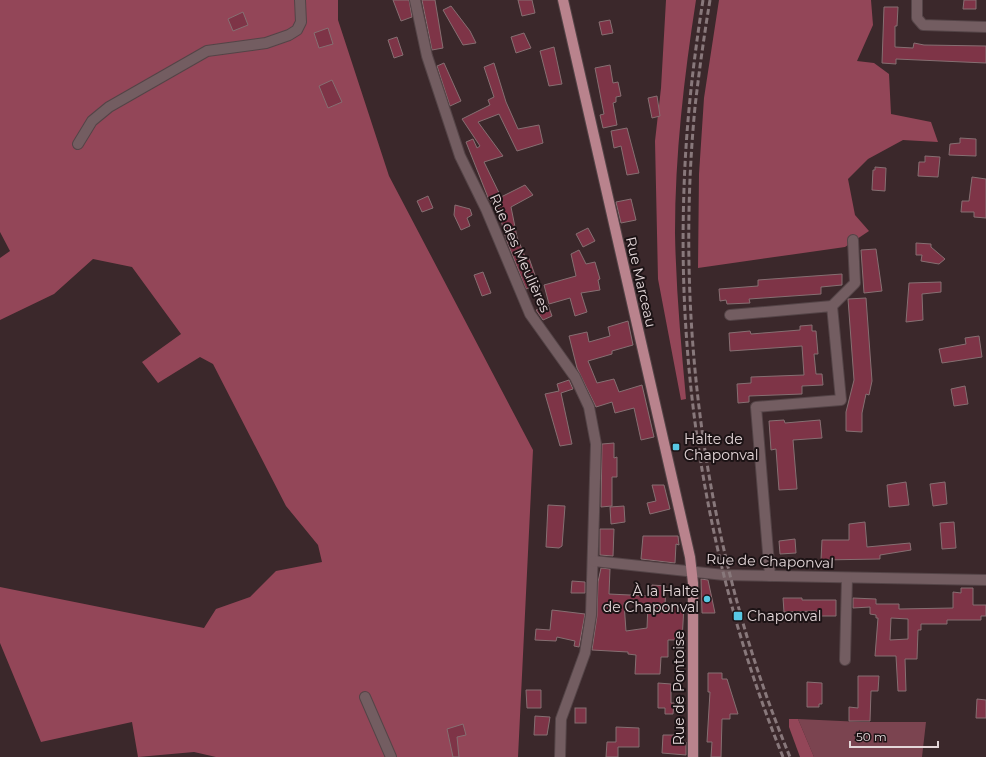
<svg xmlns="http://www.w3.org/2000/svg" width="986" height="757" font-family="Montserrat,sans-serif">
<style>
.green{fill:#7b4450}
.forest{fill:#934658}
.building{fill:#7e3447;stroke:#866f72;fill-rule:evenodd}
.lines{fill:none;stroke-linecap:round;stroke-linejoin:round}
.minor-casing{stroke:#544447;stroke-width:12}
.major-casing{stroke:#544447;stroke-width:12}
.minor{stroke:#735d61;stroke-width:10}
.major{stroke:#b9838d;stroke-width:10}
.rail{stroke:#88787b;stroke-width:3;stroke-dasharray:6 3;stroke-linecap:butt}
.poi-dot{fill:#58c8e4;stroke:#1c1315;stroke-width:1.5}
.labels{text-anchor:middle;stroke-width:4;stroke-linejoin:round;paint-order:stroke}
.street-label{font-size:14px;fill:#e4d7d9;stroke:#1c1315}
.poi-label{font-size:14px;fill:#e4d7d9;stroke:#1c1315;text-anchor:start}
</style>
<rect width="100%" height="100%" fill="#3b282b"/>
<path class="green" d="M798,719L862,722H926L922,757H814Z"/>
<g class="forest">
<path d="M0,0H338V20L389,176L533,450L518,757H216L194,752L138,757L132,722L41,742L0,643V587L204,628L216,609L250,597L276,571L322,562L318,545L286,506L213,364L200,357L158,383L142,362L181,334L132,267L93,259L54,294L0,320V258L10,251L0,232Z"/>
<path d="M666,0H696C684,77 675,155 675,233C676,289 681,344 686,399L681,400L658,279L655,141L661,88Z"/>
<path d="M719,0H871L873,25L857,61L874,63L889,74L891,114L931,122L938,142L903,140L868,159L848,179L855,215L869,231L845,247L698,268L699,174L704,98Z"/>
<path d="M789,719H798L814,757H800L789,727Z"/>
</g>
<g class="building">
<path d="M393,0H409L412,17L401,21Z"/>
<path d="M422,0H435L443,48L432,50Z"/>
<path d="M518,0H532L535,13L522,16Z"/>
<path d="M964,0H976V9H963Z"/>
<path d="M451,6L470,31L476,43L463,45L443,10Z"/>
<path d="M884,7H898L897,26H895V47L913,48L914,43L924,45L986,46V63L896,59V64L882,63Z"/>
<path d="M243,12L248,25L233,31L228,19Z"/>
<path d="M610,20L613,33L602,35L599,22Z"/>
<path d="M328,28L333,44L319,48L314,33Z"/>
<path d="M524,33L531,48L516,53L511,37Z"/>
<path d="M397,37L403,55L394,58L388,40Z"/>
<path d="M554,47L562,84L549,86L540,51Z"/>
<path d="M444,63L461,101L450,106L437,66Z"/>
<path d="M494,63L506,102L518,129L539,125L543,143L517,151L499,114L478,122L503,156L484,162L501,197L525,185L533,195L511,207L517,237L526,259L529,258L538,284L526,289L506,239L499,213L497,214L492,200L490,201L489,200L466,142L473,139L477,148L480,146L462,119L490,105L488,100L494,97L484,67Z"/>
<path d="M610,65L613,83L618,82L621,96L616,97V102L613,103L617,125L603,128L600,115L604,114L595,68Z"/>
<path d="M332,80L342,102L328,108L319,86Z"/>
<path d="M657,96L660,116L652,118L648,98Z"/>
<path d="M627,128L639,173L627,175L621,146L614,148L611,131Z"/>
<path d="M960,138L976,139V156L949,155L950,144L960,143Z"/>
<path d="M925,156L940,157L938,177L918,176L919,162H925Z"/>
<path d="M875,167L886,168L885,191L872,190L873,170H875Z"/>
<path d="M972,177L986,179V218L974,217V212H961L962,201H969Z"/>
<path d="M428,196L433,208L422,212L417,201Z"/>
<path d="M631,199L636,220L621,223L616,202Z"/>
<path d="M455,205L470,209L472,215L467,218L470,226L461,230L454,215Z"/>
<path d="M588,228L595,241L583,247L576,234Z"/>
<path d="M916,243L931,244V247L945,259L939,264L921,261L922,255H916Z"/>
<path d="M876,249L882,291L864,293L861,250Z"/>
<path d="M579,250L586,264L595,262L600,279L598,280L600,290L581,293L587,312L575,316L570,298L549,304L544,285L576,276L571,254Z"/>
<path d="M483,272L491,293L482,296L474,275Z"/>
<path d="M842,274V285L821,287V294L749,299L750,303L727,304L726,300L720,301L719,289L758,286V280Z"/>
<path d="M941,282V292L922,294L923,320L906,322L909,283Z"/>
<path d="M866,298L872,381L869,395L866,394L862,413V432L846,431V412L854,380L848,299Z"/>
<path d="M548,305L552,316L543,320L536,310Z"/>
<path d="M628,321L633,345L612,351V354L588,361L597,383L614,379L619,392L642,385L654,437L641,440L634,408L615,413L612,402L596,407L577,368L569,336L587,332L589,342L610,336L608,327Z"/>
<path d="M812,325V331H816L818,354H814L816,374H822L823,385L802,386V394L749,396V402L738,403L737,384L751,383V377L804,375L802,346L730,351L729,333L750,331L751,334L800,330V326Z"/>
<path d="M979,336L982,357L942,363L939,349L966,344L965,338Z"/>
<path d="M569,380L573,389L561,393L572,444L560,446L545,394L559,391L557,384Z"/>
<path d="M965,386L968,404L954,406L951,389Z"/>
<path d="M784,420L785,423L820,420L822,438L793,440L797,489L779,490L776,449L771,450L769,421Z"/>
<path d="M614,443V458L617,457V477H612V506L601,507L602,444Z"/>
<path d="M906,482L909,505L889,507L887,485Z"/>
<path d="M945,482L947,504L933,506L930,484Z"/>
<path d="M652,485H664L670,509L650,514L647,503L656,501Z"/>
<path d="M548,505L565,506L562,546L559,548L546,547Z"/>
<path d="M624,506L625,522L611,524L610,507Z"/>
<path d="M865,522L867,547L910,543L911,550L880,555V559L821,560L822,540H849V524Z"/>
<path d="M954,522L956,548L942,549L940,523Z"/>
<path d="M600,529H614L613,556L600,555Z"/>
<path d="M643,536H678L679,545L676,544L675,563L641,559Z"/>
<path d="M795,539L796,553L780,554L779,541Z"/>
<path d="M601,568L610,569L609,594L651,596L652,585L666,586L665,605L684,606L682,640H668V657H661L660,674H635L636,655L628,654V652L592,650L597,616L598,582ZM624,603L648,605L647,628L626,631Z"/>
<path d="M701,579L708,580L715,613H702Z"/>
<path d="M572,581L585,582V593H571Z"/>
<path d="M961,588H973V605H986V616H981V620H947V624H921V630H918L917,659H905L906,691H898L896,656H875L878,618H876V615L870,614V607L853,608V598L876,599V604H899V609L953,608V592L961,593ZM891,618L908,619V639L890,640Z"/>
<path d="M783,598H802V600H836V616H816V611L784,612Z"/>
<path d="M552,610L585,614L579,647L574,646L575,641L557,637L556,641L535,640L536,629L550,630Z"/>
<path d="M708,673H722V679H727L738,714H730V719H722L721,757H711L712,742H707L710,692H708Z"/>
<path d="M858,676H879L878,691H871L870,721H849V707L858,708Z"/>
<path d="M807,682L822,683V704H819V707H807Z"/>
<path d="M658,683L671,684V703H674L673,714H665V708H658Z"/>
<path d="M526,690H541V708H527Z"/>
<path d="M977,699L986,700V718H976Z"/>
<rect x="575" y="708" width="11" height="15"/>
<path d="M535,716L550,717L547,735H534Z"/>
<path d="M463,724L466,735L457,737L459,757H453L447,729Z"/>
<path d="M616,727L639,728V747H618V757H606L607,742H616Z"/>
<path d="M663,735H675V741L686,742V755L662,753Z"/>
</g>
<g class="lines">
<g class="minor-casing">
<g id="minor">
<path d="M415,0L427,56L460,156L486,209L530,314L575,377L589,407L596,444L591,615L585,653L561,719L560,757"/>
<path d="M917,0V18L923,25L986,27"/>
<path d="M78,144L92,121L109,107L207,51L266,43L289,35L297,30L301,22L300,0"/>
<path d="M832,306L855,283L853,240"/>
<path d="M730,315L832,306L841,400L756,407L770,576"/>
<path d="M594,561L724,575L986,580"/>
<path d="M845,660L847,578"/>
<path d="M365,697L391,757"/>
</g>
</g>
<g class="major-casing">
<path id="major" d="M563,0L690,557L693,583V757"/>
</g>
<use href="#minor" class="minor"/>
<use href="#major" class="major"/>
<g class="rail">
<path d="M703,0C693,63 686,125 684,189C677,382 710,578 783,757"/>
<path d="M710,0C704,36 699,72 695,107C674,325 706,555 790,757"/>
</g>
</g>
<g class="poi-dot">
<rect x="672" y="443" width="8" height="8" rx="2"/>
<circle cx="707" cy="599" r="4"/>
<rect x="733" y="611" width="10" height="10" rx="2"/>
</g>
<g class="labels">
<g class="street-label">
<text transform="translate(520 253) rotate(66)" y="5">Rue des Meulières</text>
<text transform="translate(641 282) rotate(77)" y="5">Rue Marceau</text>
<text transform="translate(770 561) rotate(2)" y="5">Rue de Chaponval</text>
<text transform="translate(679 688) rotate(-90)" y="5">Rue de Pontoise</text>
</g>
<g class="poi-label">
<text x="684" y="444">Halte de<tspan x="684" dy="16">Chaponval</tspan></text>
<text x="699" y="596" text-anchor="end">À la Halte<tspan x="699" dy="16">de Chaponval</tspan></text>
<text x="747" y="621">Chaponval</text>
</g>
</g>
<path d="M850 741v6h88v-6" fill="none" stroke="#e4d7d9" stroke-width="2"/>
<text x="856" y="741" font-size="12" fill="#e4d7d9" stroke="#1c1315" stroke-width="3" paint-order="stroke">50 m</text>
</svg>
